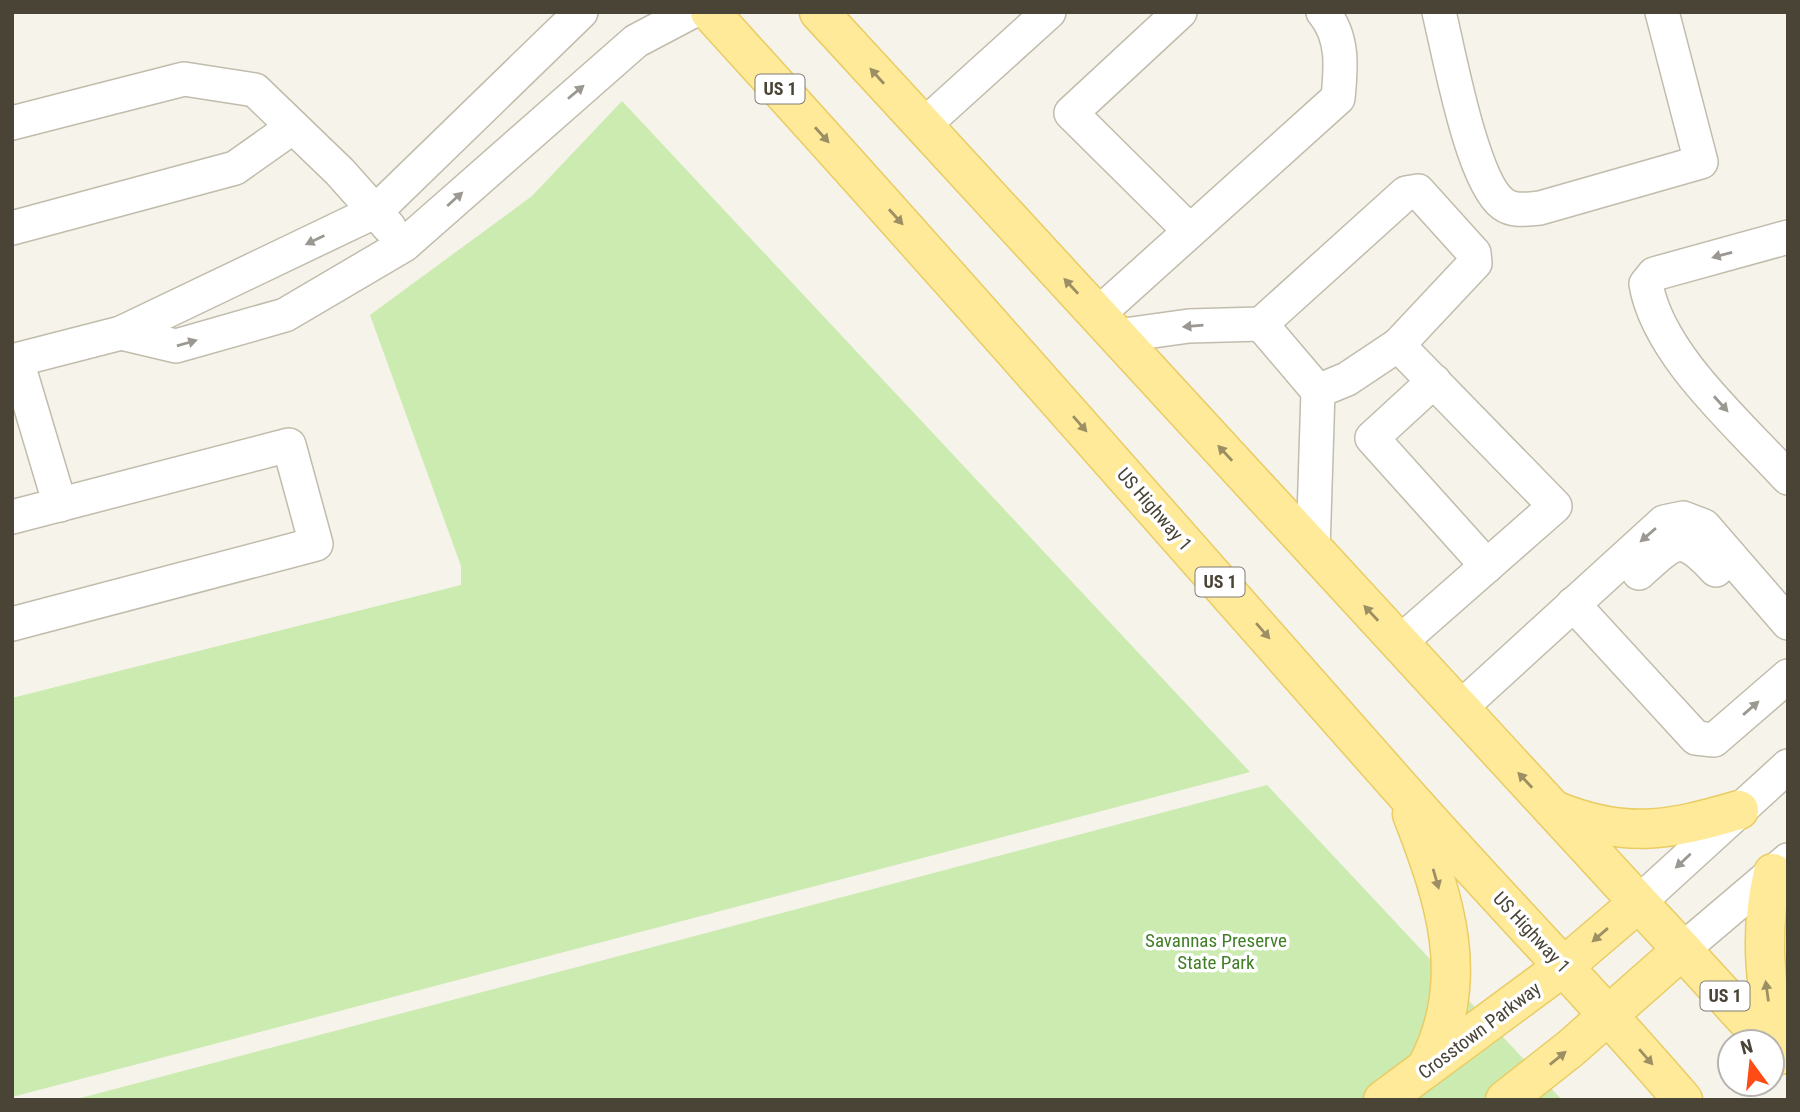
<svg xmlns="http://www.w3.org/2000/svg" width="1800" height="1112" font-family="'Roboto Condensed',sans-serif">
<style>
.green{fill:#ccebb1}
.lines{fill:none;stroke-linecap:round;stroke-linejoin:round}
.minor-casing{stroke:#c1bcac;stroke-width:36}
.major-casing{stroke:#e9cc64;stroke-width:41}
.minor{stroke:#fff;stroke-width:33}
.major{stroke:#ffea99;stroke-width:38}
.oneway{fill:#9b8f63}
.oneway2{fill:#9b9891}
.labels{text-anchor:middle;stroke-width:7;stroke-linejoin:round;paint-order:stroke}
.shield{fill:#fff;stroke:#807c73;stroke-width:2}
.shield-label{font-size:18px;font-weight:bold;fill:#4a4437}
.street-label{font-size:19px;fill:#4a4437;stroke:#fff}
.park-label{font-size:19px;fill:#417f27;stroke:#fff}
</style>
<rect width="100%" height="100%" fill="#f5f3ea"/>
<g class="green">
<path d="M622,101L1250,772L12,1097V698L461,585V566L370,315L532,196Z"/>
<path d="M1267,785L1562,1100H73Z"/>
</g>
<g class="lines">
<g class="minor-casing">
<g id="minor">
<path d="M1180,12L1071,113L1190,231"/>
<path d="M1439,12C1449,53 1472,182 1503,204C1514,212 1527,209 1540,208L1701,162L1662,12"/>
<path d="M12,123L184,79L255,90L340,172L389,227"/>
<path d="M923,126L1049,12"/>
<path d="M12,228L235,168L293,127"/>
<path d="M1788,237L1654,274L1646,284C1658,355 1740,425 1788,478"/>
<path d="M1097,315L1338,98C1341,68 1344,37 1323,12"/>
<path d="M1261,324L1318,391"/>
<path d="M121,333L176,346L285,315L404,245L636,41L691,12"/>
<path d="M1117,336L1189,326L1261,324L1406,193L1418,191L1474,253L1475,263L1398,345L1347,379L1318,391L1313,550"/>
<path d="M1398,345L1555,506L1399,643"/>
<path d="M12,361L121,333L376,211L581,12"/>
<path d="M17,361L60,505"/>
<path d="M1434,381L1372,438L1487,566"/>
<path d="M12,517L289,445L316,544L12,624"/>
<path d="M1639,573C1674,541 1680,531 1716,570"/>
<path d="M1573,604L1696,738L1714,740L1788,676"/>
<path d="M1459,709L1664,522L1683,518L1704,526L1788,623"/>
<path d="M1638,903L1788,766"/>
<path d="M1682,950L1788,860"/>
</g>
</g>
<g class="major-casing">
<g id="major">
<path d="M710,12C944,269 1172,530 1402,790C1495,895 1592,994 1683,1100"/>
<path d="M819,12L1767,1042"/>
<path d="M1554,810C1625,839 1668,831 1739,810"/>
<path d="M1412,814C1445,899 1473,982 1426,1068"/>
<path d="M1773,873C1758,936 1766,993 1780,1055"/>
<path d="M1383,1100L1563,967L1638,903"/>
<path d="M1505,1100L1571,1048L1682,950"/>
</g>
</g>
<use href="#minor" class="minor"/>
<use href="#major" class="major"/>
</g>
<defs><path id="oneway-solid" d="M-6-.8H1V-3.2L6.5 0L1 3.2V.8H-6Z" transform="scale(1.75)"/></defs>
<g class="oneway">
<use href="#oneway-solid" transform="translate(877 76) rotate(-132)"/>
<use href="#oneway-solid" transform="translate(822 135) rotate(48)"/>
<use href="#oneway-solid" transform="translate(896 217) rotate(48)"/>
<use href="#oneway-solid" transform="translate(1071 286) rotate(-133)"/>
<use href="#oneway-solid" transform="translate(1080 424) rotate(49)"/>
<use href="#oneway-solid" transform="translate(1225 453) rotate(-133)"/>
<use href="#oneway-solid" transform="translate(1371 613) rotate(-133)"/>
<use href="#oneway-solid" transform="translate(1263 631) rotate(49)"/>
<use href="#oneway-solid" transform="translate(1525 780) rotate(-133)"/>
<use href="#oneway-solid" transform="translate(1436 879) rotate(74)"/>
<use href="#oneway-solid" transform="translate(1600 935) rotate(139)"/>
<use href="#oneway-solid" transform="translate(1767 991) rotate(-98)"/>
<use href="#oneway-solid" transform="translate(1646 1057) rotate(49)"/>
<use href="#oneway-solid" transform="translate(1558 1058) rotate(-39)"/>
</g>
<g class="oneway2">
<use href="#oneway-solid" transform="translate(576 92) rotate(-40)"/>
<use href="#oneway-solid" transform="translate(455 199) rotate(-42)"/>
<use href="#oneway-solid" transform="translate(315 240) rotate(154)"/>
<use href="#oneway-solid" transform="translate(1722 255) rotate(165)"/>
<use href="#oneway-solid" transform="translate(1193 326) rotate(175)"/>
<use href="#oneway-solid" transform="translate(187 343) rotate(-16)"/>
<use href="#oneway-solid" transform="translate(1721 404) rotate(48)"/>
<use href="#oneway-solid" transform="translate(1648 535) rotate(139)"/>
<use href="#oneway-solid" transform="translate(1751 708) rotate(-41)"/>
<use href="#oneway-solid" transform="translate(1683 861) rotate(137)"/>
</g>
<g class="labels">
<g class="shield">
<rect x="755.5" y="74.5" width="49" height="29" rx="5"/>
<rect x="1195.5" y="567.5" width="49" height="29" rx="5"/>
<rect x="1700.5" y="981.5" width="49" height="29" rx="5"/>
</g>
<g class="shield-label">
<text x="780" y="95">US 1</text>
<text x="1220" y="588">US 1</text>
<text x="1725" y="1002">US 1</text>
</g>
<g class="street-label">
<text transform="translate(1155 509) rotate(49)" y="7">US Highway 1</text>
<text transform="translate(1532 932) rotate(47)" y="7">US Highway 1</text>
<text transform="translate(1479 1030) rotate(-37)" y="7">Crosstown Parkway</text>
</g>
<g class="park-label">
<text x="1216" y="947">Savannas Preserve<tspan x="1216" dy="22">State Park</tspan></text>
</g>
</g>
<rect width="1800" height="1112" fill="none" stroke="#4a4437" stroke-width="28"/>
<g transform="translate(1751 1063) rotate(345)"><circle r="33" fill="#ffffff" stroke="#b7b4af" stroke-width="2"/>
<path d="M0-5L12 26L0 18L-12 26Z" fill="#ff4c17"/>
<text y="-10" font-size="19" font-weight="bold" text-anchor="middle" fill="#4a4437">N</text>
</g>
</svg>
